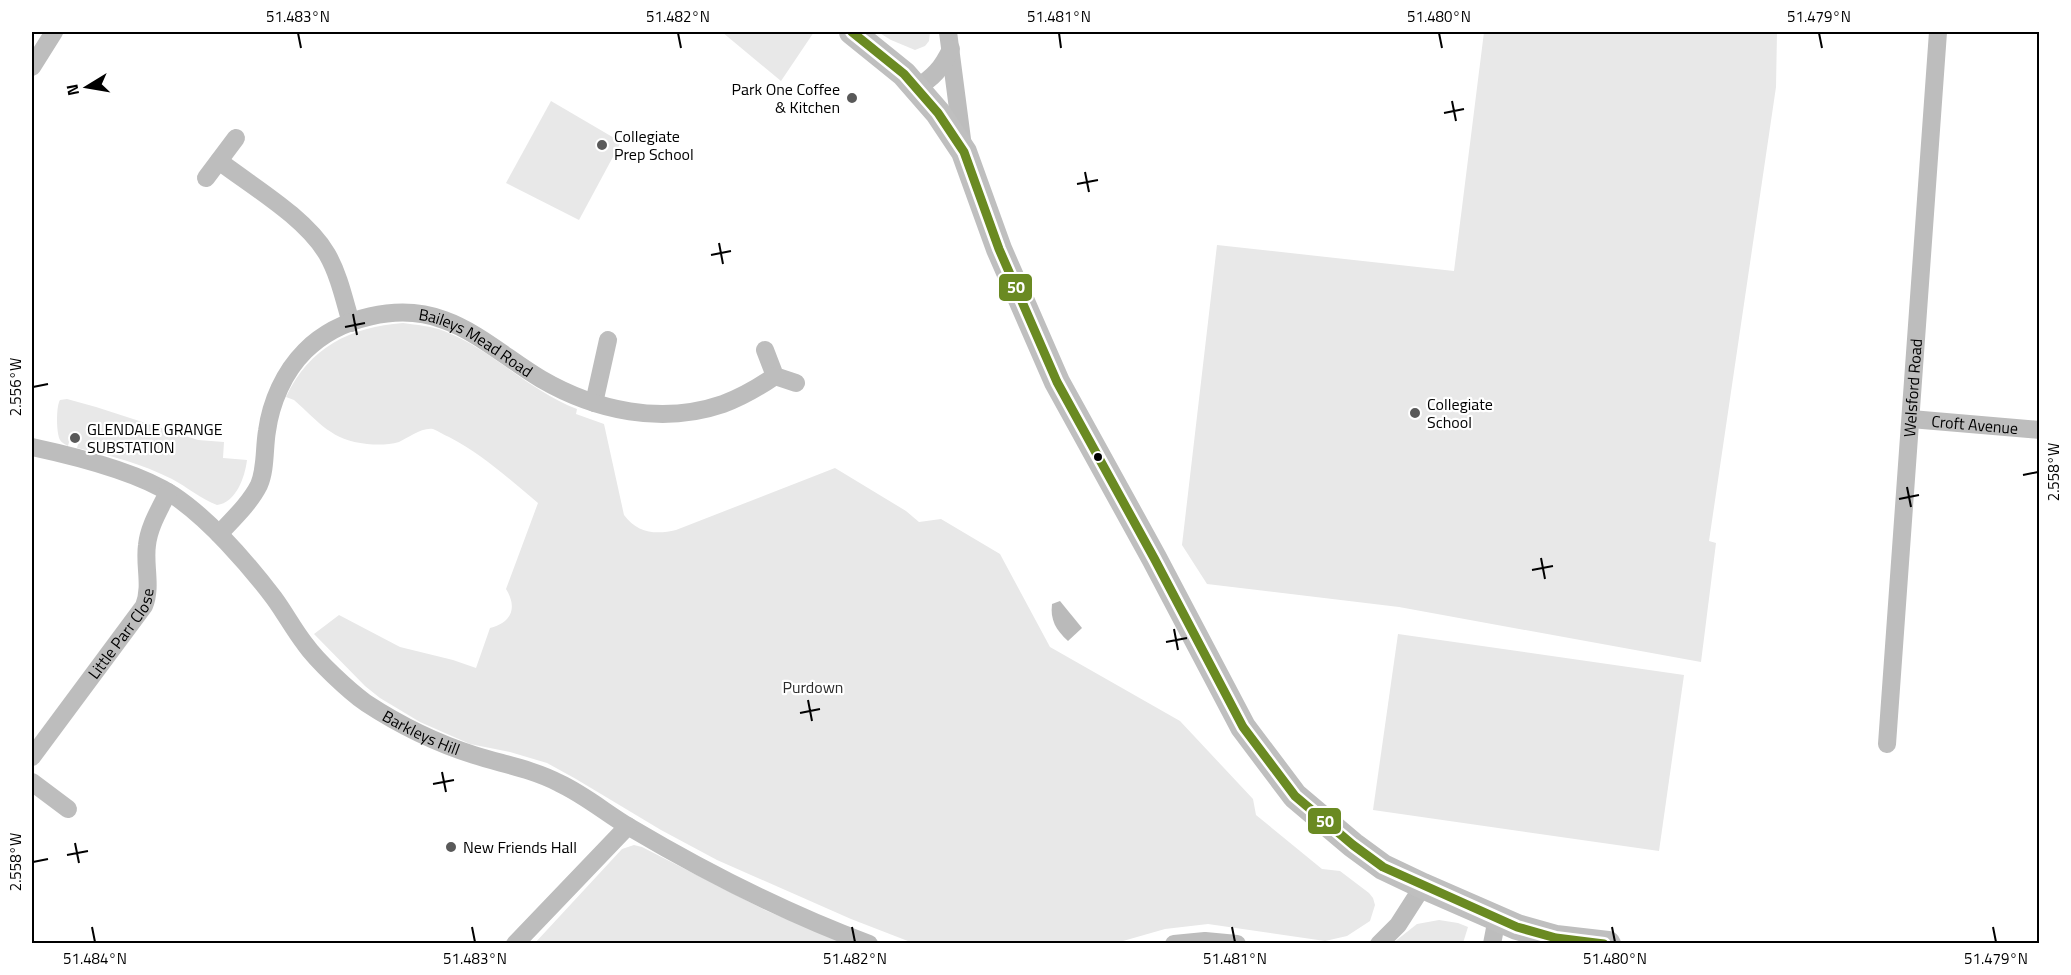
<svg xmlns="http://www.w3.org/2000/svg" width="2071" height="975" font-family="'Titillium Web',sans-serif">
<style>
.green{fill:#e8e8e8}
.water{fill:#bababa}
.lines{fill:none;stroke-linecap:round;stroke-linejoin:round}
.minor{stroke:#bdbdbd;stroke-width:18}
.secondary{stroke:#bfbfbf;stroke-width:26}
.bus-1-casing{stroke:#fff;stroke-width:14}
.bus-1{stroke:#6a8a22;stroke-width:9}
.ticks{fill:none;stroke:#000;stroke-width:2}
.poi-dot{fill:#595959;stroke:#fff;stroke-width:2}
.bus-dot{fill:#000;stroke:#fff;stroke-width:2}
.labels{text-anchor:middle;stroke-width:4.5;stroke-linejoin:round;paint-order:stroke}
.poi-label{font-size:16px;fill:#000;stroke:#fff;text-anchor:start}
.street-label{font-size:16px;fill:#000;stroke:#fff}
.park-label{font-size:16px;fill:#2c2c2c;stroke:#fff}
.line-badge{stroke:#fff;stroke-width:2}
.badge-label{font-size:16px;text-anchor:middle;font-weight:bold;fill:#fff}
.neatline{fill:none;stroke:#000;stroke-width:2}
.ticks-label{font-size:15px;text-anchor:middle;fill:#000}
</style>
<rect width="100%" height="100%" fill="#fff"/>
<g class="green">
<path d="M722,32H814L781,81Z"/>
<path d="M878,32H930L929,41L925,46L915,50L891,40Z"/>
<path d="M1484,32H1777L1776,87L1709,541L1716,543L1701,662L1399,607L1207,584L1182,545L1217,245L1454,271Z"/>
<path d="M551,101L621,142L579,220L506,183Z"/>
<path d="M403,323C417,325 431,326 444,331C491,349 528,390 577,409L576,414L604,424L624,515C637,533 656,535 676,530L835,468L906,511L919,522L941,519L1000,554L1050,647L1180,721L1253,799L1256,815L1322,869L1340,871L1369,893L1373,898L1375,905L1370,921L1347,936L1325,941L1208,924L1165,929L1116,943H913L851,919L717,860L661,830L576,779L547,763L510,752L470,744L420,722L380,698L365,686L314,634L339,615L400,647L453,660L476,668L490,628C511,623 518,608 506,589L538,503C509,479 482,454 449,437C444,435 438,431 433,429C422,427 408,438 399,442C389,445 377,445 367,444C331,440 320,423 294,400L286,397C309,347 351,327 403,323Z"/>
<path d="M67,399L96,407L198,440L224,442L223,458L247,460C245,477 236,503 217,505C201,499 187,487 172,479C142,464 110,455 77,448L80,436L71,434L68,446C65,444 62,443 60,440C56,433 56,406 60,400Z"/>
<path d="M1398,634L1684,675L1659,851L1373,810Z"/>
<path d="M634,845L642,847L767,911L845,943L534,944L622,849Z"/>
<path d="M1439,920L1458,923L1468,927L1463,943H1393L1417,924Z"/>
</g>
<path class="water" d="M1060,601L1082,628L1068,641C1056,630 1050,620 1052,604Z"/>
<g class="lines">
<g class="minor">
<path d="M948,32L963,147"/>
<path d="M32,67L54,32"/>
<path d="M916,88C933,78 942,68 951,49"/>
<path d="M219,161C253,187 305,217 327,254C339,275 344,299 351,323"/>
<path d="M206,178L236,138"/>
<path d="M765,350L775,376L796,383"/>
<path d="M594,403L608,340"/>
<path id="s1" d="M1911,419L2040,430"/>
<path id="s2" d="M32,447C74,456 136,471 173,495C209,519 248,564 274,598C285,613 294,630 305,644C317,661 349,691 366,703C398,724 436,743 474,755C502,764 532,769 559,783C585,795 607,814 631,828C707,873 786,913 869,944"/>
<path id="s3" d="M219,534C233,519 250,503 259,485C266,469 264,448 267,431C271,402 284,372 305,351C339,317 399,303 444,320C478,332 509,360 541,379C596,411 662,425 723,404C742,397 759,387 775,376"/>
<path id="s4" d="M1887,744L1938,32"/>
<path id="s5" d="M32,757L144,606C152,586 144,565 147,545C149,526 160,509 168,492"/>
<path d="M32,782L68,809"/>
<path d="M515,944L628,826"/>
<path d="M1174,944L1205,941L1237,944"/>
<path d="M1379,944L1398,925L1423,886"/>
<path d="M1492,944L1497,918"/>
</g>
<path class="secondary" d="M852,32L904,74L938,113L964,152L999,249L1057,382L1154,558L1243,727L1295,796L1353,845L1383,867L1423,886L1517,927L1556,938L1608,944"/>
<g class="bus-1-casing">
<path id="bus-1" d="M852,32L904,74L938,113L964,152L999,249L1057,382L1154,558L1243,727L1295,796L1353,845L1383,867L1517,927L1556,938L1604,944"/>
</g>
<use href="#bus-1" class="bus-1"/>
</g>
<path class="ticks" d="M298,33L301,48M678,33L681,48M1059,33L1061,48M1439,33L1442,48M1819,33L1822,48M1452,101L1456,121M1444,113L1464,109M1085,172L1089,192M1077,184L1098,180M719,243L723,264M711,255L731,251M353,314L357,335M345,327L365,323M33,387L48,384M2023,475L2038,472M1907,487L1911,507M1899,499L1919,495M1541,558L1545,579M1532,570L1553,566M1174,629L1178,650M1166,642L1187,638M808,700L812,721M800,713L820,709M442,772L446,792M433,784L454,780M75,843L79,863M67,855L88,851M33,862L48,859M92,927L95,942M472,927L475,942M852,927L855,942M1232,927L1235,942M1612,927L1615,942M1993,927L1996,942"/>
<g class="poi-dot">
<circle cx="852" cy="98" r="6"/>
<circle cx="602" cy="145" r="6"/>
<circle cx="1415" cy="413" r="6"/>
<circle cx="75" cy="438" r="6"/>
<circle cx="451" cy="847" r="6"/>
</g>
<circle class="bus-dot" cx="1098" cy="457" r="5"/>
<g class="labels">
<g class="poi-label">
<text x="840" y="95" text-anchor="end">Park One Coffee<tspan x="840" dy="18">&amp; Kitchen</tspan></text>
<text x="614" y="142">Collegiate<tspan x="614" dy="18">Prep School</tspan></text>
<text x="1427" y="410">Collegiate<tspan x="1427" dy="18">School</tspan></text>
<text x="87" y="435">GLENDALE GRANGE<tspan x="87" dy="18">SUBSTATION</tspan></text>
<text x="463" y="853">New Friends Hall</text>
</g>
<g class="street-label">
<text dy="6" stroke="none"><textPath href="#s3" startOffset="396">Baileys Mead Road</textPath></text>
<text dy="6" stroke="none"><textPath href="#s4" startOffset="357">Welsford Road</textPath></text>
<text dy="6" stroke="none"><textPath href="#s1" startOffset="64">Croft Avenue</textPath></text>
<text dy="6" stroke="none"><textPath href="#s5" startOffset="153">Little Parr Close</textPath></text>
<text dy="6" stroke="none"><textPath href="#s2" startOffset="498">Barkleys Hill</textPath></text>
</g>
<g class="park-label">
<text x="813" y="693">Purdown</text>
</g>
</g>
<g class="line-badge">
<rect x="998" y="273" width="35" height="29" rx="6" fill="#6a8a22"/>
<rect x="1307" y="807" width="35" height="28" rx="6" fill="#6a8a22"/>
</g>
<g class="badge-label">
<text x="1016" y="293">50</text>
<text x="1325" y="827">50</text>
</g>
<rect width="2071" height="975" fill="none" stroke="#ffffff" stroke-width="66"/>
<g transform="translate(87 87) rotate(259)" stroke="#ffffff" stroke-width="4.5" paint-order="stroke">
<path d="M0-4.5L10 22L0 15L-10 22Z" fill="#000000"/>
<text y="-9" font-size="16" font-weight="bold" text-anchor="middle" fill="#000000">N</text>
</g>
<rect x="33" y="33" width="2005" height="909" class="neatline"/>
<g class="ticks-label">
<text x="298" y="22">51.483°N</text>
<text x="678" y="22">51.482°N</text>
<text x="1059" y="22">51.481°N</text>
<text x="1439" y="22">51.480°N</text>
<text x="1819" y="22">51.479°N</text>
<text transform="translate(16 387) rotate(-90)" y="5">2.556°W</text>
<text transform="translate(2054 472) rotate(-90)" y="5">2.558°W</text>
<text transform="translate(16 862) rotate(-90)" y="5">2.558°W</text>
<text x="95" y="964">51.484°N</text>
<text x="475" y="964">51.483°N</text>
<text x="855" y="964">51.482°N</text>
<text x="1235" y="964">51.481°N</text>
<text x="1615" y="964">51.480°N</text>
<text x="1996" y="964">51.479°N</text>
</g>
</svg>
